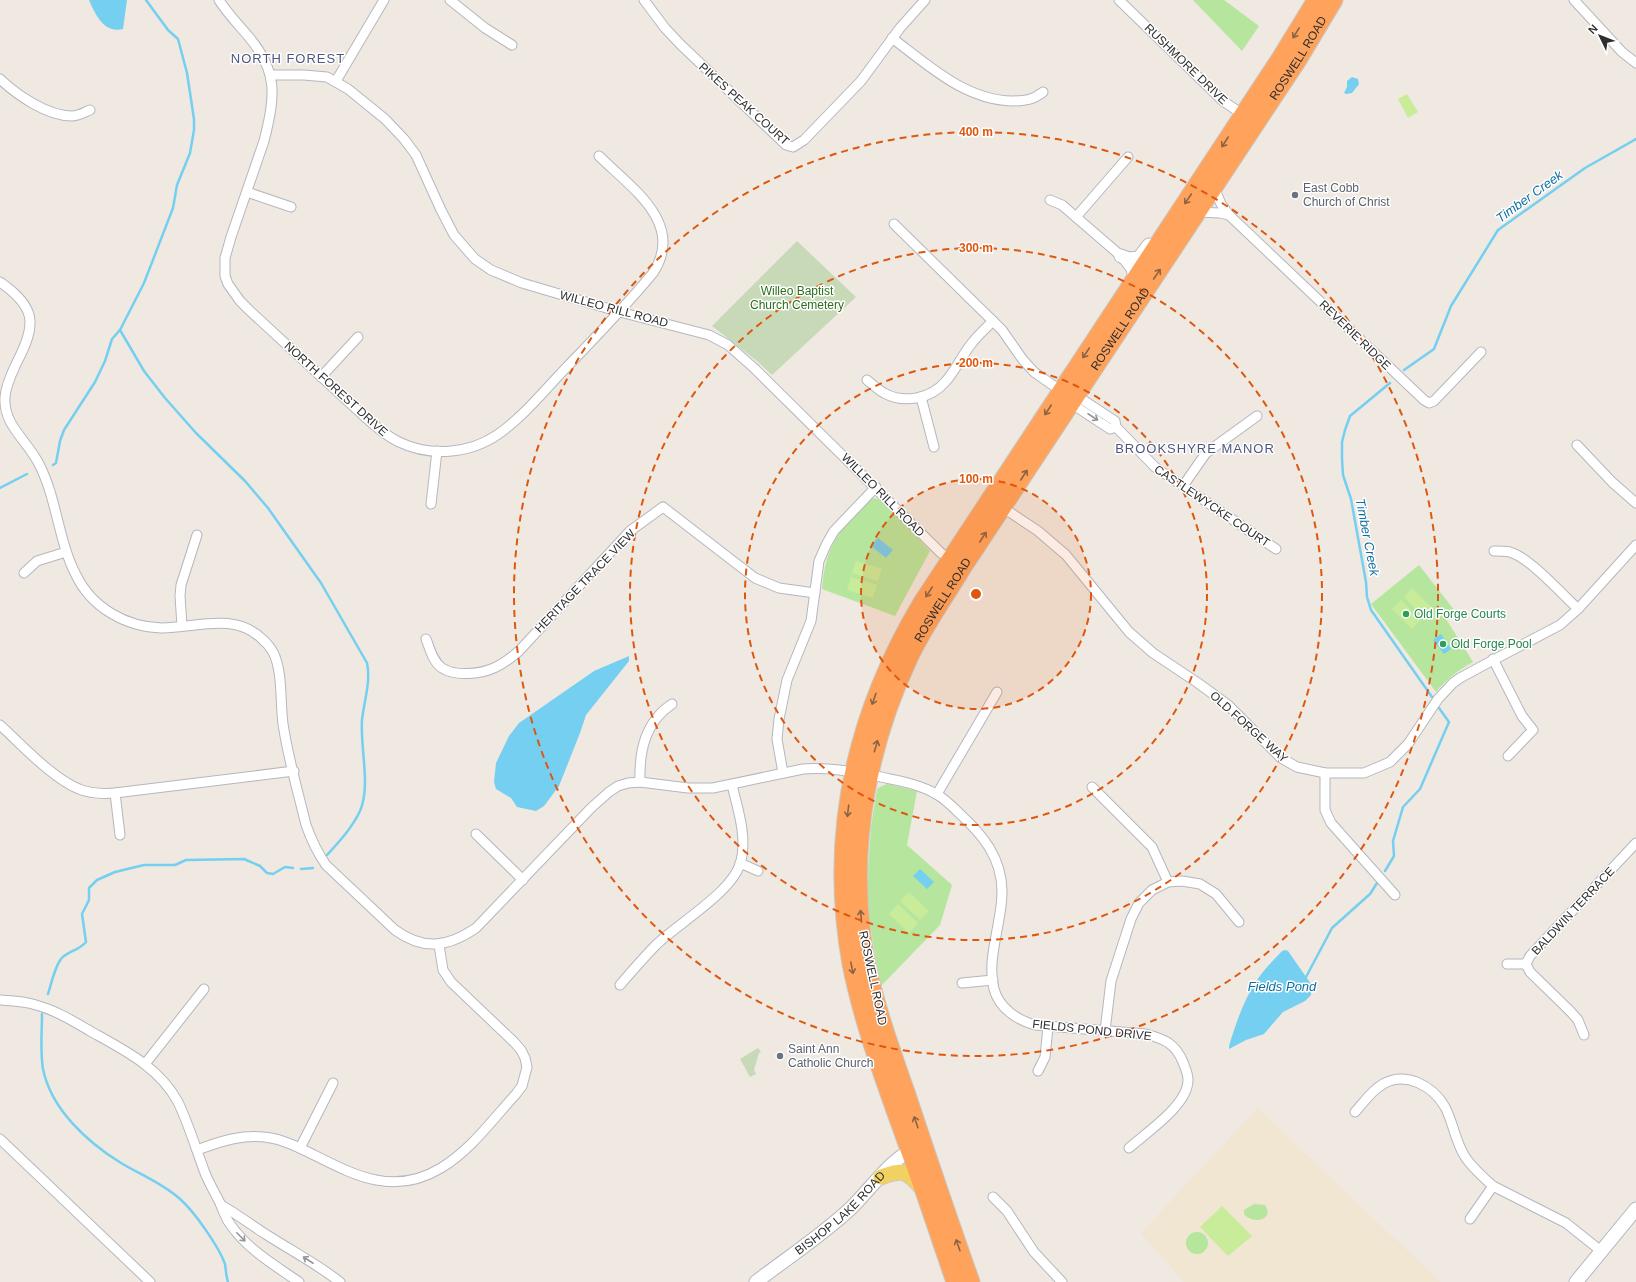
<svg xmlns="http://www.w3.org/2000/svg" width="1636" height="1282" font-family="Arial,sans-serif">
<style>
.education{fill:#f0e6d1}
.green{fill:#b6e59e}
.cemetery{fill:#c8d9b8}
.pitch{fill:#c9ec9a}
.water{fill:#75cff0}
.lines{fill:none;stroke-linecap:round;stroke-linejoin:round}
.stream{stroke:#75cff0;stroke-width:2.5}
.street-casing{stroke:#b4b7c1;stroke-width:11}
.secondary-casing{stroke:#b4b7c1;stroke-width:15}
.primary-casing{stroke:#c9c9c9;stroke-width:17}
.highway-casing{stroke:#c9c9c9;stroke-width:19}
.street{stroke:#fff;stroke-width:9}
.secondary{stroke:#fff;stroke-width:13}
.primary{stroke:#f2d163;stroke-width:15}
.highway{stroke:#ffa35c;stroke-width:17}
.oneway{stroke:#8c6343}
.oneway2{stroke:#969696}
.ring{fill:none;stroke:#df570e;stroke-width:2;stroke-dasharray:7 5}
.worship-dot{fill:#6b7280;stroke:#fff;stroke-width:1.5}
.leisure-dot{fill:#2e9e5b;stroke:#fff;stroke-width:1.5}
.labels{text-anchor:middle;stroke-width:3;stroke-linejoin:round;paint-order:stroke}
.street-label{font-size:12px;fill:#2e2e2e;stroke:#fff}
.worship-label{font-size:12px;fill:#5b616d;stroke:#fff;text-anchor:start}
.park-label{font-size:12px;fill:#2c6e1b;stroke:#fff}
.leisure-label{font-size:12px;fill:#27864d;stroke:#fff;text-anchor:start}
.neighbourhood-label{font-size:13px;letter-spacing:1px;fill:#4d5680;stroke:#fff}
.water-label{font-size:13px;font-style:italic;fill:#0d6fa3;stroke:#fff}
.centre{fill:#df570e;stroke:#fff;stroke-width:2}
.ring-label{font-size:12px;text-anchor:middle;font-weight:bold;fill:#df570e;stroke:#fff;stroke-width:3;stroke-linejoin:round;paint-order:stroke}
</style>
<rect width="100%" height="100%" fill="#efe9e1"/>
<path class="education" d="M1258,1108L1440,1282H1184L1141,1233Z"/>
<g class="green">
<path d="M1193,0H1224L1259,26L1242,51Z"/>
<path d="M874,498L882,500L930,551L895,616L822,589C825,556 832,538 856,514C861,508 867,502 874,498Z"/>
<path d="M1419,565L1455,611L1446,619L1473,662C1459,670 1446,679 1436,692L1371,604Z"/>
<path d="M887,784L917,791L907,845L952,885L940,925L880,987L866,898L871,827L877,789L880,787Z"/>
<path d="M1254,1204L1265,1205C1275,1220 1253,1225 1244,1214V1210Z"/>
<circle cx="1197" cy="1243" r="11"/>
</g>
<g class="cemetery">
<path d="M797,241L856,297L772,375L757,361L712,326Z"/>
<path d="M758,1048L761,1052L759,1053L754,1070L756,1074L750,1077L740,1059Z"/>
</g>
<g class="pitch">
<path d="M1407,94L1418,112L1408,118L1398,99Z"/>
<path d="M856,561L882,569L878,581L852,573Z"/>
<path d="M851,577L877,585L873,598L847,590Z"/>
<path d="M1412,588L1432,608L1423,617L1404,597Z"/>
<path d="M1401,600L1420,620L1412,629L1392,609Z"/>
<path d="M909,892L929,911L920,920L900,901Z"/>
<path d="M898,904L918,923L909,933L889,914Z"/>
<path d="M1222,1206L1252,1236L1228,1256L1200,1227Z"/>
</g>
<g class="water">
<path d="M89,0H127L123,29C104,34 95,14 89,0Z"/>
<path d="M1352,77L1358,79L1359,84L1352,93L1346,94L1344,93L1347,87V81Z"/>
<path d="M878,538L893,550L886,558L871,546Z"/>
<path d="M1441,634L1451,649L1444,654L1433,640Z"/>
<path d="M629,656V661L586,715L580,733L559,786L544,806L536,811L517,807L511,798L496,789L494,782L496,763L509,736L519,723L594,671Z"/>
<path d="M920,869L934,882L927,889L913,876Z"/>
<path d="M1285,950L1288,951L1311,984V995L1305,1001L1283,1012L1264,1034L1246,1040L1229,1049V1046C1236,1023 1244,999 1257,980C1264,969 1274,960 1282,951Z"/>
</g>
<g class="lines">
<g class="stream">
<path d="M120,330L144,371L165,398L196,433L245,481L268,508L321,583L367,663C371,682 364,701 362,720C360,749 371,785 360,811C352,828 339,842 327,855"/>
<path d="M1404,370L1434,349L1451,306L1498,230L1585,168L1636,139"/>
<path d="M1390,383L1350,416L1345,430L1342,442V459L1343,475L1351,499L1366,582L1367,597L1371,610L1432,697"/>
<path d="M53,465L56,463L60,441L64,430L95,382L105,361L112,339L120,330L144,283L173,208L177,185L190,153L194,130V119L187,73L178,39L168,30L146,0"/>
<path d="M0,488L27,474"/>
<path d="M301,869L313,868"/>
<path d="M1385,871L1394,856L1393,841L1403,807L1420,789L1449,722L1439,708"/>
<path d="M1306,977L1332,928L1370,894L1377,883"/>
<path d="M48,994C51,985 56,961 64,956C72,950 79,950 86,942L82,914L89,900V888L97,880L115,872L144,865H175L186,860L244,859L260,866L267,873L273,874L285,867L293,868"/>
<path d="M42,1014C42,1032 40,1051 43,1069C51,1109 87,1142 121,1163C141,1175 162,1183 180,1199C194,1211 219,1247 225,1264C226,1270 226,1276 228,1282"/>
</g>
<g class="street-casing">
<g id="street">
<path d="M219,0C227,13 238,24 248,36C279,72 275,97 264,141L231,237L225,258V276L228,284L240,301L249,310L365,417C375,426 386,436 399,442C430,457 469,454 497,435C522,418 542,393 563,371C594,339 625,307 653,273C686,223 630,187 599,156"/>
<path d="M450,0L485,28L512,45"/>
<path d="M644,0L665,28L680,44L786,145L793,147L804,140L861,81L900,28L925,0"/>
<path d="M1119,0L1223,101L1245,116"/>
<path d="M1574,0L1622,52L1636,63"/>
<path d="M892,38C928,65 965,100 1012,101C1025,101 1033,100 1043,92"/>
<path d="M271,75H304L327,77L348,89L385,119L404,139L416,155L441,210L454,235L475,259L491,270L522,283L620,312L709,335L728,345L754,368L941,553L954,561"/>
<path d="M0,79C17,95 47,116 72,116C79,116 85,112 90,110"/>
<path d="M336,81L384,0"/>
<path d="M1214,187L1221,204L1229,215L1424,400L1429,403L1434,401L1481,352"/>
<path d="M247,192L291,207"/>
<path d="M1050,200L1062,205L1121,256L1131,269L1134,280"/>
<path d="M1198,212L1220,213L1229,215"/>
<path d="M1076,217L1128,157"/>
<path d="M894,224L1002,330L1023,360L1034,372L1074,400L1075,406L1110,429L1116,427"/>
<path d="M0,282C36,307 37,324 17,362C12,373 6,384 5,397C3,425 27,440 39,464C57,499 58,540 76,575C92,608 126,627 162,628C196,628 233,612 261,638C266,642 270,647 273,652C283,671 280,703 283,724C288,758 298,792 306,825C311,839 317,852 326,865L395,930C424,951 448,947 476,928L592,807L609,792L618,786L628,783L640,782L688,788H713L803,769C830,767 854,772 881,777C899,781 919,784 936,794C944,798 952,806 959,813C983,835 1002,858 1002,892C1002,923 986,959 994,989C999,1008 1017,1020 1035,1025L1146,1034C1164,1039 1175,1043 1183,1062C1185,1068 1188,1073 1188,1080C1188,1105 1147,1132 1129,1148"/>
<path d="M321,377L358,337"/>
<path d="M867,380C872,384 878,390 884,393C904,404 931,399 946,381C956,370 962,355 972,343C978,335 986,328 993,321"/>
<path d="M921,397L934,447"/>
<path d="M1074,400L1080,398L1115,421L1116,427"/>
<path d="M1116,427L1155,467L1276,549"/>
<path d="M1577,445L1612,482L1636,503"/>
<path d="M1183,486L1206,453L1257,416"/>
<path d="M431,504L437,451"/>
<path d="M999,505L1038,531L1066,555L1129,632L1153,653L1198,683L1228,705L1281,758L1297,767L1325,773H1364L1390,762L1408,744L1438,699L1453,683L1460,678L1482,666L1560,625L1578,609L1636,545"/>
<path d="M1494,551C1499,551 1505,551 1510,552C1530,558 1562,594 1578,609"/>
<path d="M24,573L37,561L66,552"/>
<path d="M182,626L180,596L181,585L197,535"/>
<path d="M426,639C430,649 433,662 442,668C456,677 482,674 496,667C505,663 512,657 519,651L630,531L663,507L755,578L779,588L815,593"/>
<path d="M1493,659L1522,716L1533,730L1508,756"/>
<path d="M0,725C21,744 53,779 79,789C91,794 103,794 115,793L294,771"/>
<path d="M783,773L777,739L779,719L787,680L811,621L819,561L826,545L834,531L876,487"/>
<path d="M1325,773V810L1331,823L1395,895"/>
<path d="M640,782C639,751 645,722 672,704"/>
<path d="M1092,787L1152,847L1168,882"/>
<path d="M115,793L120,835"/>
<path d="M937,794L997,692"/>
<path d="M476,834L523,880"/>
<path d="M740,863L758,871"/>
<path d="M1507,964H1526"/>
<path d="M962,983L993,980"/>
<path d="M620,985C632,971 644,957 657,944C680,922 734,891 741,861C747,836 738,810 732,785"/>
<path d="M0,1000C12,1001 24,1001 36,1005C55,1010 73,1021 90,1031C124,1050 159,1067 178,1102C189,1125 196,1149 205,1173C209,1183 215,1193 220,1203C223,1210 225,1217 230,1224C247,1249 274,1265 299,1282"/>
<path d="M1105,1031L1111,981L1131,919L1139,903L1152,890L1168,882L1182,881L1200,884L1216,894L1239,922"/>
<path d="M1584,1035L1578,1020L1570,1011L1530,972L1526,964L1530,956L1636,843"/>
<path d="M145,1064L204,989"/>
<path d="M1038,1071L1045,1057L1048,1027"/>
<path d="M1355,1112C1364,1102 1371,1091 1383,1084C1406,1071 1433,1086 1445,1107C1453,1122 1455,1140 1464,1155C1471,1167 1483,1177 1493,1186L1566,1223L1601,1251"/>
<path d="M0,1139L150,1282"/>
<path d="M300,1148L333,1083"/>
<path d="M197,1150C221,1141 245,1133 271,1138C284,1140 298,1147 310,1153C354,1175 393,1197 441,1168C471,1150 493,1119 516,1094L522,1086L527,1067L525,1058L521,1050L514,1042L451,982L443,970L439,945"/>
<path d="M993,1197L1007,1211L1034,1252L1062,1282"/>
<path d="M221,1205C237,1214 251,1225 267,1235C292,1251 317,1264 340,1282"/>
<path d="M1470,1219L1493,1186"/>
</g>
</g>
<g class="secondary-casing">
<g id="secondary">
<path d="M1121,256L1129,259L1139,258L1149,245"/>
<path id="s1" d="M756,1282C787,1258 821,1236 850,1209C869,1191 892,1157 916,1148"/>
<path d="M1576,1282L1636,1209"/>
</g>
</g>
<g class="primary-casing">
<path id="primary" d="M881,1177C903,1169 906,1170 922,1188"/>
</g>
<g class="highway-casing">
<g id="highway">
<path d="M955,1282C939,1236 924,1189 907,1144C886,1085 863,1025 851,964C828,836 855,715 921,604L1281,57L1316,0"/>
<path id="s2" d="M971,1282C949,1220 928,1158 907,1095C889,1043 869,990 862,935C850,840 869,744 909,658C924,626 945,597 963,567L1298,60L1334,0"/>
</g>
</g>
<use href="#street" class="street"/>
<use href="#secondary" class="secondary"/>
<use href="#primary" class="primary"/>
<use href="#highway" class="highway"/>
</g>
<defs><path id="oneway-shaft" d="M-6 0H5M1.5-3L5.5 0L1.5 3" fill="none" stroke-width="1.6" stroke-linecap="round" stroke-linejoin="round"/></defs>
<g class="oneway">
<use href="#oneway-shaft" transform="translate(1296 33) rotate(122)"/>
<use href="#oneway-shaft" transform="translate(1225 142) rotate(123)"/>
<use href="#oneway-shaft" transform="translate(1188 199) rotate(124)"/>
<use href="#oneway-shaft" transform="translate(1157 274) rotate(-56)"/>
<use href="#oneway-shaft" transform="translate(1086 353) rotate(124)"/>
<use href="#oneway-shaft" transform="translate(1048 410) rotate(123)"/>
<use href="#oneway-shaft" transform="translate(1024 475) rotate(-57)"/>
<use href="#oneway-shaft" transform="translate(983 537) rotate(-57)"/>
<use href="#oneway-shaft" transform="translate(929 592) rotate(123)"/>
<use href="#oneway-shaft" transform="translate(874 699) rotate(109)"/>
<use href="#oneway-shaft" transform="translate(876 746) rotate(-74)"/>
<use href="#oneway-shaft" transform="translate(848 811) rotate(97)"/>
<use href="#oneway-shaft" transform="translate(861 916) rotate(-95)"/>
<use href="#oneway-shaft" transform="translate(852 968) rotate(79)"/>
<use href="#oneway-shaft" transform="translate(916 1122) rotate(-109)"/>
<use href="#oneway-shaft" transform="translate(958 1245) rotate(-109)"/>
</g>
<g class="oneway2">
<use href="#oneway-shaft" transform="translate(1093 417) rotate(33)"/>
<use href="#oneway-shaft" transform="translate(241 1237) rotate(45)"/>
<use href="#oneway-shaft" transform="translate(308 1260) rotate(-147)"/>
</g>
<circle cx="976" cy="594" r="115" fill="#df570e" fill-opacity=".12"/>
<g class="ring">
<circle cx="976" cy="594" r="115"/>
<circle cx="976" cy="594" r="231"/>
<circle cx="976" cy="594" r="346"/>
<circle cx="976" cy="594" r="462"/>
</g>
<g class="worship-dot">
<circle cx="1295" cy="195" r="4"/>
<circle cx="780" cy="1056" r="4"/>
</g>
<g class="leisure-dot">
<circle cx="1406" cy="614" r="4"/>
<circle cx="1443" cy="644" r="4"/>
</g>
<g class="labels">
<g class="street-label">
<text dy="4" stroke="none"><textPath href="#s2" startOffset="1364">ROSWELL ROAD</textPath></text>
<text transform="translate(1186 64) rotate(44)" y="4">RUSHMORE DRIVE</text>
<text transform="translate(744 104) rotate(42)" y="4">PIKES PEAK COURT</text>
<text transform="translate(614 309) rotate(15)" y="4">WILLEO RILL ROAD</text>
<text dy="4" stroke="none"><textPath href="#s2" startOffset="1040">ROSWELL ROAD</textPath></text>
<text transform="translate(1355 335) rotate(44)" y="4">REVERIE RIDGE</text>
<text transform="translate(336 389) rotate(42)" y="4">NORTH FOREST DRIVE</text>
<text transform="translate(883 495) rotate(45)" y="4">WILLEO RILL ROAD</text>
<text transform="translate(1212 506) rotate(34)" y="4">CASTLEWYCKE COURT</text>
<text transform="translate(585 581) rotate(-46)" y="4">HERITAGE TRACE VIEW</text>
<text dy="4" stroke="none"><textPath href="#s2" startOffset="716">ROSWELL ROAD</textPath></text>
<text transform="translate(1249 727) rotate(42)" y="4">OLD FORGE WAY</text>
<text transform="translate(1573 911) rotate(-47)" y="4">BALDWIN TERRACE</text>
<text transform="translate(873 978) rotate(78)" y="4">ROSWELL ROAD</text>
<text transform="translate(1092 1030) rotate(6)" y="4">FIELDS POND DRIVE</text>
<text dy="4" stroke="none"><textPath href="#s1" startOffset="109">BISHOP LAKE ROAD</textPath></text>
</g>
<g class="worship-label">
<text x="1303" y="192">East Cobb<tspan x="1303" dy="14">Church of Christ</tspan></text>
<text x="788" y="1053">Saint Ann<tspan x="788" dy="14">Catholic Church</tspan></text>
</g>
<g class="park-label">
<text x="797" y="295">Willeo Baptist<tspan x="797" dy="14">Church Cemetery</tspan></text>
</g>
<g class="leisure-label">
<text x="1414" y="618">Old Forge Courts</text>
<text x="1451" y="648">Old Forge Pool</text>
</g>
<g class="neighbourhood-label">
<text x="288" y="63">NORTH FOREST</text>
<text x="1195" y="453">BROOKSHYRE MANOR</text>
</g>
<g class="water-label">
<text transform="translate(1529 196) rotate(-36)" y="5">Timber Creek</text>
<text transform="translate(1368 537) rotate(79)" y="5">Timber Creek</text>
<text x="1282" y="991">Fields Pond</text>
</g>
</g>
<circle cx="976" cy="594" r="6" class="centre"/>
<g class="ring-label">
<text x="976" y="136">400 m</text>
<text x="976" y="252">300 m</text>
<text x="976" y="367">200 m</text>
<text x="976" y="483">100 m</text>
</g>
<g transform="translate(1600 36) rotate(313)" stroke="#ffffff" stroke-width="3" paint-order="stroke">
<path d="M0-3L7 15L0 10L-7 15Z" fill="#2e2e2e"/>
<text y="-6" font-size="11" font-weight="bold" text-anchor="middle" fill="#2e2e2e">N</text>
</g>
</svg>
